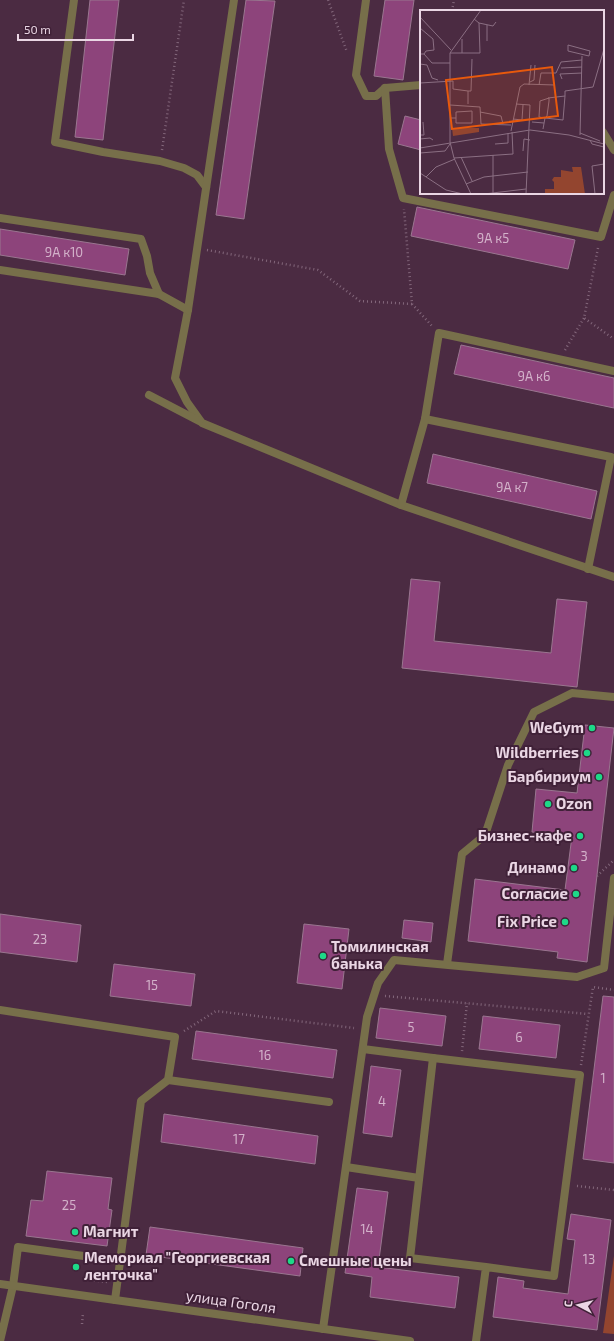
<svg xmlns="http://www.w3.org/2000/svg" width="614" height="1341" font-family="'Exo 2',sans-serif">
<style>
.green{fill:#93452f}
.building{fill:#8d447b;stroke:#9a7690}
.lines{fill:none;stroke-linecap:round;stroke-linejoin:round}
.path{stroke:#83677b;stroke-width:2.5;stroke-dasharray:1 3;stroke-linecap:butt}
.service{stroke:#776f4a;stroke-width:8}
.tertiary{stroke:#776f4a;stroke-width:8}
.poi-dot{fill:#1dd988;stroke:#402138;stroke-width:1.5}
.labels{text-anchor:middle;stroke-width:4;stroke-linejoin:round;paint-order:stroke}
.number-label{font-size:13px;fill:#d3b2ca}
.poi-label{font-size:15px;font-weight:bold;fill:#ead6e4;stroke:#402138;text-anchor:end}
.street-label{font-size:15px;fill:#ead6e4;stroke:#402138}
.inset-road{fill:none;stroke:#8b6f83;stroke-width:1}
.view{fill:#e8590c;fill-opacity:0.15;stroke:#e8590c;stroke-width:2}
.inset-edge{fill:none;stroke:#ead6e4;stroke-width:2}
</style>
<rect width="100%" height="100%" fill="#4b2b42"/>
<path class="green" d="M614,1256V1334L603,1333Z"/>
<g class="building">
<path d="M90,0H119L103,140L75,137Z"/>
<path d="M246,0L275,1L244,219L216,215Z"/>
<path d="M385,0H414L403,80L374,76Z"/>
<path d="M405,116L421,120V150L398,144Z"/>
<path d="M417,207L575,240L568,269L411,236Z"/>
<path d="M0,229L129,249L125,275L0,255Z"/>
<path d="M461,345L614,378V408L454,374Z"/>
<path d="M433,454L597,491L591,519L427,483Z"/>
<path d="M411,579L440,582L434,641L551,653L557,599L587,602L577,687L402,668Z"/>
<path d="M585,725L614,728L587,962L557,958L558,952L468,941L475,879L565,890L572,836L532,832L536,789L577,793Z"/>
<path d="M0,914L81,925L77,962L0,952Z"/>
<path d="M404,920L433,923L431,942L402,938Z"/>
<path d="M304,924L349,929L342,989L297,983Z"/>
<path d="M114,964L195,974L191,1006L110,996Z"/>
<path d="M603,996L614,997V1163L583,1159Z"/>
<path d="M380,1008L446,1016L442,1046L376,1038Z"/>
<path d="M483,1016L560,1025L556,1058L479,1049Z"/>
<path d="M196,1031L337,1050L333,1078L192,1059Z"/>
<path d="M371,1066L401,1070L392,1137L363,1133Z"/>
<path d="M164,1114L318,1136L315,1164L161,1142Z"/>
<path d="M47,1171L112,1178L108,1209L112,1210L107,1246L26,1236L31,1200L43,1201Z"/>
<path d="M357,1188L388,1192L378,1267L459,1277L455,1308L370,1297L372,1277L345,1273Z"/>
<path d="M571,1214L611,1220L597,1330L493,1317L498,1277L524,1281L523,1288L568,1294L575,1240L567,1239Z"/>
<path d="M150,1227L303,1248L300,1276L146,1255Z"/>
</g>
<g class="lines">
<g class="path">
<path d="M328,0L347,52"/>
<path d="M452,11L454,0"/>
<path d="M162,150L184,0"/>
<path d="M598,248L584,318L614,339"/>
<path d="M207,250L318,270L360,301L412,304L404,209"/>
<path d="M412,304L432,326"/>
<path d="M565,350L584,318"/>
<path d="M597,876L614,860"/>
<path d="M385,996L588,1014"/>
<path d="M184,1031L216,1011L354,1028"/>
<path d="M462,1051L467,1003"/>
<path d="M581,1065L593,987L614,990"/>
<path d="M577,1186L614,1190"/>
<path d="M90,1280L107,1282"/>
<path d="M82,1324L83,1313"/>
</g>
<g class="service">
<path d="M74,0L55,142L103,152L160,161L184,168L197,175L206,187"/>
<path d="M234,0L188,310L175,378L187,402L202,423L401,505L614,577"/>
<path d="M366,0L356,75L366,96H376L385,88"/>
<path d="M421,85L385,88L389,149L403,198L601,237L614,195"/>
<path d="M603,132L614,150"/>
<path d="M0,218L141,239L147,256L150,273L159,294"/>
<path d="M0,270L159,294L188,310"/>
<path d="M149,395L199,421"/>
<path d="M425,419L611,457L588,569"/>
<path d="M401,505L425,419L439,333L614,371"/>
<path d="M447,964L462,854L485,835L508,765L534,712L572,693L614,697"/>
<path d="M0,1010L175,1037L168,1080L141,1101L115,1300"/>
<path d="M363,1049L433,1058"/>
<path d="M168,1080L329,1102"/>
<path d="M346,1167L419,1178"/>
<path d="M323,1329L367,1017L378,983L394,960L577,977L604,968L614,878"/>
<path d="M0,1341L13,1286L18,1247L120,1261"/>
<path d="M476,1341L486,1267L554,1276L580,1075L433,1058L410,1258L486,1267"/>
</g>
<path class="tertiary" d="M0,1284L410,1341"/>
</g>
<g class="poi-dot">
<circle cx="592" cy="728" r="4"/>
<circle cx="587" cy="753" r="4"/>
<circle cx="599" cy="777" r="4"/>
<circle cx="548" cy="804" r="4"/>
<circle cx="580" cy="836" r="4"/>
<circle cx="574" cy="868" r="4"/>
<circle cx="576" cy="894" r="4"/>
<circle cx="565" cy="922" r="4"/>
<circle cx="323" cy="956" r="4"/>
<circle cx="75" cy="1232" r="4"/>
<circle cx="291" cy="1261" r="4"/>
<circle cx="76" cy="1267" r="4"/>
</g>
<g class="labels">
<g class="number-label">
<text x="493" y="243">9А к5</text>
<text x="64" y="257">9А к10</text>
<text x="534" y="381">9А к6</text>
<text x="512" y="492">9А к7</text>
<text x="584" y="861">3</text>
<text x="40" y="944">23</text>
<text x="152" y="990">15</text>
<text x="411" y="1032">5</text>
<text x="519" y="1042">6</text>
<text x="265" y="1060">16</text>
<text x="603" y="1083">1</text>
<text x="382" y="1106">4</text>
<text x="239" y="1144">17</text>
<text x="69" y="1210">25</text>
<text x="367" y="1234">14</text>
<text x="589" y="1264">13</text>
</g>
<g class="poi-label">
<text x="584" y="733">WeGym</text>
<text x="579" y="758">Wildberries</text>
<text x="591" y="782">Барбириум</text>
<text x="556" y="809" text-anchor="start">Ozon</text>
<text x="572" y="841">Бизнес-кафе</text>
<text x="566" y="873">Динамо</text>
<text x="568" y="899">Согласие</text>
<text x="557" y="927">Fix Price</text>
<text x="331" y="952" text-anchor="start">Томилинская<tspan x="331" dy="17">банька</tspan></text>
<text x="83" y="1237" text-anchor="start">Магнит</text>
<text x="84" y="1263" text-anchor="start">Мемориал "Георгиевская<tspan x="84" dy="17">ленточка"</tspan></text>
<text x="299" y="1266" text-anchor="start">Смешные цены</text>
</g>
<g class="street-label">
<text transform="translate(231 1302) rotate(8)" y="5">улица Гоголя</text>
</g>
</g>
<g transform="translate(420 10)">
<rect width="184" height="184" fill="#4b2b42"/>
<path d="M32,118H59V122L33,126ZM152,157H161L165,184H125V179H134V172L132,170L134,167H141V160L153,162Z" fill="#93452f"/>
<path class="inset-road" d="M0,7L31,40M54,9L59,13L73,16L76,12M0,18L13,29L14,40L6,41L4,44M42,29V43M67,31V15M148,35L170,41L169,46L148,41ZM30,43H60L59,13M0,44H4L12,53H30M0,54L7,55L12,68L18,70M141,58L162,57M142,69L140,64L162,63M110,72L114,70L115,55M0,73L33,71V79M109,75L111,55M119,75L121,63H136L141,52L162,50M33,79L48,81M48,81H51L52,49M128,88L145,86V81L173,77L184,39M48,94V81M96,94L110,95L106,184M30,95L60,97L61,114L91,115M60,102L81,106L83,114M30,108H36V113H52V101L36,102V108M93,109L102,110L103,95M112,112L124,113M123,119L125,108L127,106L129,91V88L120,91L119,107L125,108L143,110L145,86M91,121L100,77L104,74L135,75M160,123L180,131M0,125H4L3,112M160,125L162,46M0,129L10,128L13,130M170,130L172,134L184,137M75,134L88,133V123M0,138L110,120L149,125L184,134M103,141L104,129L110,130M0,143L25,141L30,134M41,147L52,171M34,148L93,144L92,122M0,163L26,180L43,184M6,167L16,157L35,149M46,174L64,167L108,162M51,184L34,148L30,132V43L61,0M64,184L106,179M73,184V145M175,184L172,156L184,154"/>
<path class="view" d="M132,57L138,106L32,119L26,70Z"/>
<rect width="184" height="184" class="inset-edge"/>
</g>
<g transform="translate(578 1305) rotate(277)" stroke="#402138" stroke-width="3" paint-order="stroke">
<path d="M0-3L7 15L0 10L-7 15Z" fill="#ead6e4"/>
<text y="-6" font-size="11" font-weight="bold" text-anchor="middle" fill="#ead6e4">С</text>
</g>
<path d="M18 34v6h115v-6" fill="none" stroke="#ead6e4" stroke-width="2"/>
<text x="24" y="34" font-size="12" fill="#ead6e4" stroke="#402138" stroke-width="3" paint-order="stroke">50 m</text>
</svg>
